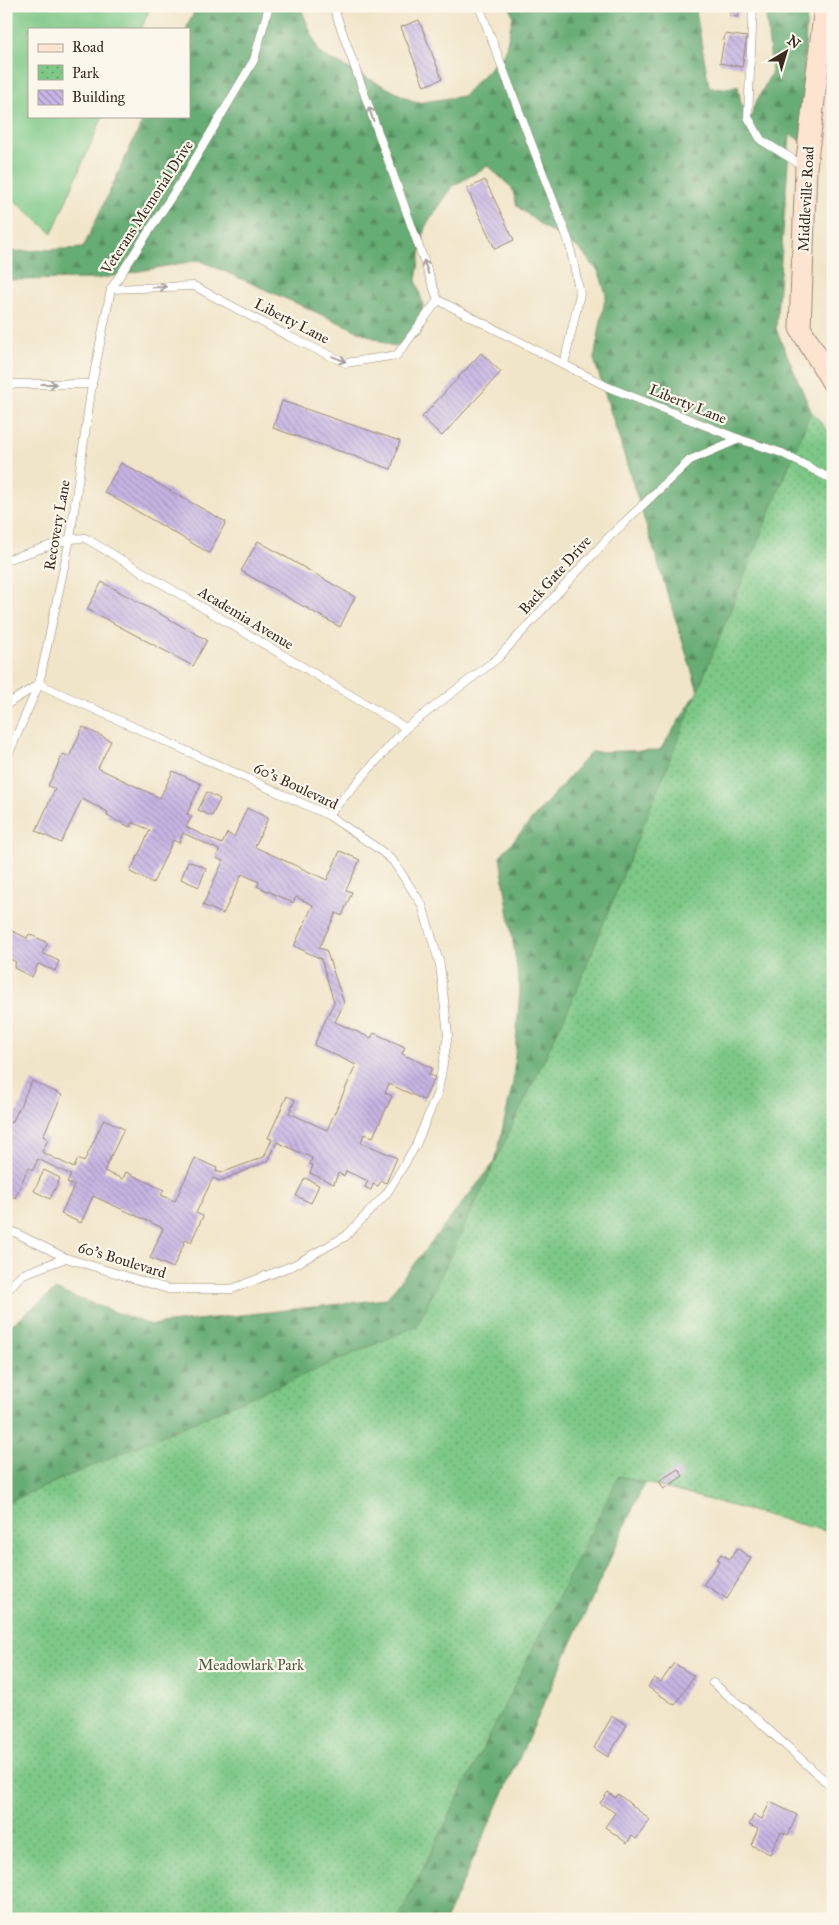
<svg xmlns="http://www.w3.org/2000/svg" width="839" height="1925" font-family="'IM FELL Great Primer',serif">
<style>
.grass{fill:#7dc887;stroke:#5c7952}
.forest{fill:url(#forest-firs);stroke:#506b49}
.park{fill:url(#park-dots);stroke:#5c7952}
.building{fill:url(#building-back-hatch)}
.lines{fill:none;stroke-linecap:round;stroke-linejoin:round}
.lane-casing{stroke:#968874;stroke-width:9}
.secondary-casing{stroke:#968874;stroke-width:23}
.lane{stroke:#fff;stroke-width:8}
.secondary{stroke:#fde4d1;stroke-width:21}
.oneway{stroke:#a79f9a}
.labels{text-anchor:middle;stroke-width:4.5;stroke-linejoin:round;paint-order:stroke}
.street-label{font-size:15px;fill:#3b2a1e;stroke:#fbf7ec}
.park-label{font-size:15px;fill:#4f593e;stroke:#fbf7ec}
</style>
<defs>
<pattern id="forest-firs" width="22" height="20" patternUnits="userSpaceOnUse" patternTransform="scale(1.25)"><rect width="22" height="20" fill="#66ac74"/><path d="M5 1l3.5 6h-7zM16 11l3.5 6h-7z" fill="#558c5f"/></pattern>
<pattern id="park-dots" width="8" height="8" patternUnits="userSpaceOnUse" patternTransform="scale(1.25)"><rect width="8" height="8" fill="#7dc887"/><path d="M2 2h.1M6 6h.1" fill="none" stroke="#68a36e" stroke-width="1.8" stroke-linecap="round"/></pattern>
<pattern id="building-back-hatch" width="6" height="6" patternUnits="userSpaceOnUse" patternTransform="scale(1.25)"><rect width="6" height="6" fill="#c7b4e4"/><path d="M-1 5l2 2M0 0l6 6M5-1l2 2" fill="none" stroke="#a393b8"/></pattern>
</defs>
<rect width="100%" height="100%" fill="#fbf7ec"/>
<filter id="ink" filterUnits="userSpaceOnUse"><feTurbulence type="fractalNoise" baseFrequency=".02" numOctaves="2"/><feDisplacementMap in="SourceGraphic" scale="10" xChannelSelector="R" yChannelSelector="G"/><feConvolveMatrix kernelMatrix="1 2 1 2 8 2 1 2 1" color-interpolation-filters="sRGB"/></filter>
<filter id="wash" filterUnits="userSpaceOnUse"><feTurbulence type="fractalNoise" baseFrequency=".0096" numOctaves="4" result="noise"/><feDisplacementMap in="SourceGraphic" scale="20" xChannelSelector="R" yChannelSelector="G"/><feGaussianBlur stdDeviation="1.12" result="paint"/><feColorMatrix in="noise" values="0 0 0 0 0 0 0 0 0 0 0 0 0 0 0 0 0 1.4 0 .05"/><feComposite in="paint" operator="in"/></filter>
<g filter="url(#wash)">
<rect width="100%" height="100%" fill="#f1e5c9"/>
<path class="grass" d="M6,6H151L141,29H29V116H103L52,233L6,193Z"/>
<path class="forest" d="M197,6H300L320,54L417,103L463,96L505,52L513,16L510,6H695L709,86L720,89L738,86L741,103L752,118L753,108L772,72L765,6H807L801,141L790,134L776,329L811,411L675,1416L446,1919H6V1329L55,1290L151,1325L386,1299L495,1162L513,1083L520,989L500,856L591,752L660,750L698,691L594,359L606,294L599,272L578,248L542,226L517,206L512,188L488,166L453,186L425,227L416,280L423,305L419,335L394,347L199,260L97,279L6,280V252L83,248L145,116H189V29H186Z"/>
<path class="park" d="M811,411L833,436V1533L619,1476L398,1919H6V1503L417,1326L572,1001Z"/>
<g id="blocks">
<g class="building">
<path d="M734,9L738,10L739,13L738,17L730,16V12Z"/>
<path d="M419,20L442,79L424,86L401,27Z"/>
<path d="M725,34L747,37L742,67L720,63Z"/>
<path d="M485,180L514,240L495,249L467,189Z"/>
<path d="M481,353L501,372L442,436L422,417Z"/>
<path d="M282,401L400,441L391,469L273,428Z"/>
<path d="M121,463L226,522L209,553L104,492Z"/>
<path d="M258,541L355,597L340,627L241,571Z"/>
<path d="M102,582L207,640L193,666L87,609Z"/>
<path d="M83,727L111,741L98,768L160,798L173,771L201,784L187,814L192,816L186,827L222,844L227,833L234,837L247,808L268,818L255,847L327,880L340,851L360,860L346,890L352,892L342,916L336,913L319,948L326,950L344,1003L335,1022L371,1038L374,1033L405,1047L402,1054L432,1068L429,1075L435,1077L424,1100L389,1084L385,1093L392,1096L373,1137L364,1134L361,1142L397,1158L386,1183L381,1181L378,1186L373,1184L371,1190L365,1187L368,1181L346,1171L344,1176L338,1173L334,1184L310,1173L313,1165L310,1164L312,1158L277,1142L268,1161L220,1181L213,1178L196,1213L203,1216L191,1242L186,1239L173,1268L150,1258L163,1228L93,1196L81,1223L61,1214L74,1186L67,1183L71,1175L38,1159L33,1170L28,1168L15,1198L6,1194V1121L12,1123L32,1081L62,1095L43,1136L48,1139L42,1152L74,1168L78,1159L84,1162L104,1119L124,1129L104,1171L123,1179L126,1172L164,1190L161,1195L175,1201L195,1158L217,1168L216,1171L221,1173L264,1157L272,1139L268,1138L287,1096L295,1100L289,1113L327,1130L356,1065L314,1045L334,1002L321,959L294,946L313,905L296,897L293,903L257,886L259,882L242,874L223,914L203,905L223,861L216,858L219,850L183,833L179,843L173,840L153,883L130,872L150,830L132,822L130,827L107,816L108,812L82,799L61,843L36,831L55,789L48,786L63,754L69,757Z"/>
<path d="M207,792L220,799L212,816L198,810Z"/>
<path d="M188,861L206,868L199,887L181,879Z"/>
<path d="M6,928L27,938L29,934L48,943L42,953L59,961L55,971L38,964L32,977L14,968L16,962L6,957Z"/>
<path d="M44,1170L60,1178L50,1199L34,1191Z"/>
<path d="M305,1178L319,1185L311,1203L296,1196Z"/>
<path d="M678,1469L683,1476L664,1489L659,1481Z"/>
<path d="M737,1548L751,1558L727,1599L704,1584L719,1561L717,1560L721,1554L730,1559Z"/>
<path d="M674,1663L694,1676L675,1705L648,1687L654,1678L661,1682Z"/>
<path d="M612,1716L627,1725L608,1757L594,1748Z"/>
<path d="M608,1792L615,1798L618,1794L650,1820L636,1839L632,1836L627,1843L605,1827L615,1813L600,1803Z"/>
<path d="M770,1802L797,1815L788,1835L781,1832L770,1854L751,1845L758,1829L749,1825L754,1815L762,1819Z"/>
</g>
</g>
</g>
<g filter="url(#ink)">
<use href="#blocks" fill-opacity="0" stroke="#968874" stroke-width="1"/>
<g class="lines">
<g class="lane-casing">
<g id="lane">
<path d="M479,6L569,242L580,294L564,364"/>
<path d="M753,6L748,117L761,140L805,167"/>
<path d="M111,289L194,286L290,337L346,363L397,355L438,300L333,6"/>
<path d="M438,300L608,387L739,439L782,453L833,480"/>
<path d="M6,384H92"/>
<path d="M6,560L70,539L85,538L406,728"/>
<path d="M6,705L39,684"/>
<path d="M6,760L39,684L70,539L92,384L111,289L185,176L254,60L269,6"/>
<path d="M328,815L406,728L498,658L610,536L690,460L739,439"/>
<path d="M6,1228L66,1258"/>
<path d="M6,1292L21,1275L66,1258L168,1289H232L294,1265L346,1236L387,1193L416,1145L438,1092L448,1035L440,965L422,905L393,861L380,850L328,815L39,684"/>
<path d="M713,1683L752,1715L833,1788"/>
</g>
</g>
<g class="secondary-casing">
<path id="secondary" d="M825,6L806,168L800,328L833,383"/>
</g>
<use href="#lane" class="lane"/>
<use href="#secondary" class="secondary"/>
</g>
<defs><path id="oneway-shaft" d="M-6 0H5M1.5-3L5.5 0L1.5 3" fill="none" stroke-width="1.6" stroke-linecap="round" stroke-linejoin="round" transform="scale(1.25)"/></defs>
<g class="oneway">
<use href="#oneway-shaft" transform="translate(371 114) rotate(-110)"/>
<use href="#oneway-shaft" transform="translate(426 267) rotate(-109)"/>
<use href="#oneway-shaft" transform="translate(159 287) rotate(-1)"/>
<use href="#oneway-shaft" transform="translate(339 359) rotate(22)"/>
<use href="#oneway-shaft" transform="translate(49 384)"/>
</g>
</g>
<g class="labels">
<g class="street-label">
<text transform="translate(806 199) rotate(-87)" y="5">Middleville Road</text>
<text transform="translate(147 207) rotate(-57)" y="5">Veterans Memorial Drive</text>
<text transform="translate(292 321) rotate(27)" y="5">Liberty Lane</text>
<text transform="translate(688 404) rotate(22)" y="5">Liberty Lane</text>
<text transform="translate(57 525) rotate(-80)" y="5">Recovery Lane</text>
<text transform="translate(555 575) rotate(-48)" y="5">Back Gate Drive</text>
<text transform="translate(246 618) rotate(31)" y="5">Academia Avenue</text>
<text transform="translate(296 786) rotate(25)" y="5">60's Boulevard</text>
<text transform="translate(122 1260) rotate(17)" y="5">60's Boulevard</text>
</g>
<g class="park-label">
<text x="251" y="1670">Meadowlark Park</text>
</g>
</g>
<rect width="839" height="1925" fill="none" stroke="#fbf7ec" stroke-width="25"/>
<rect x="28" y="28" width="162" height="90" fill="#fbf7ec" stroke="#aea59a"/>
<rect x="38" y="44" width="25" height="8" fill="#fde4d1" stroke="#aea59a"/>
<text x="72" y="52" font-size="15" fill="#3b2a1e">Road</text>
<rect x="38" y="65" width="25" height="15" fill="url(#park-dots)" stroke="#aea59a"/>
<text x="72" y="78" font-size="15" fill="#3b2a1e">Park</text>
<rect x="38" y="90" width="25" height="15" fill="url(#building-back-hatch)" stroke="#aea59a"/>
<text x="72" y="102" font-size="15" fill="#3b2a1e">Building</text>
<g transform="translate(786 52) rotate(38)" stroke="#fbf7ec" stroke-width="4" paint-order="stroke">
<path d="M0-4L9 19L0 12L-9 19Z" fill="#3b2a1e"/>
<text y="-8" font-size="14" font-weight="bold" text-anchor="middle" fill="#3b2a1e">N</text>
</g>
</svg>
